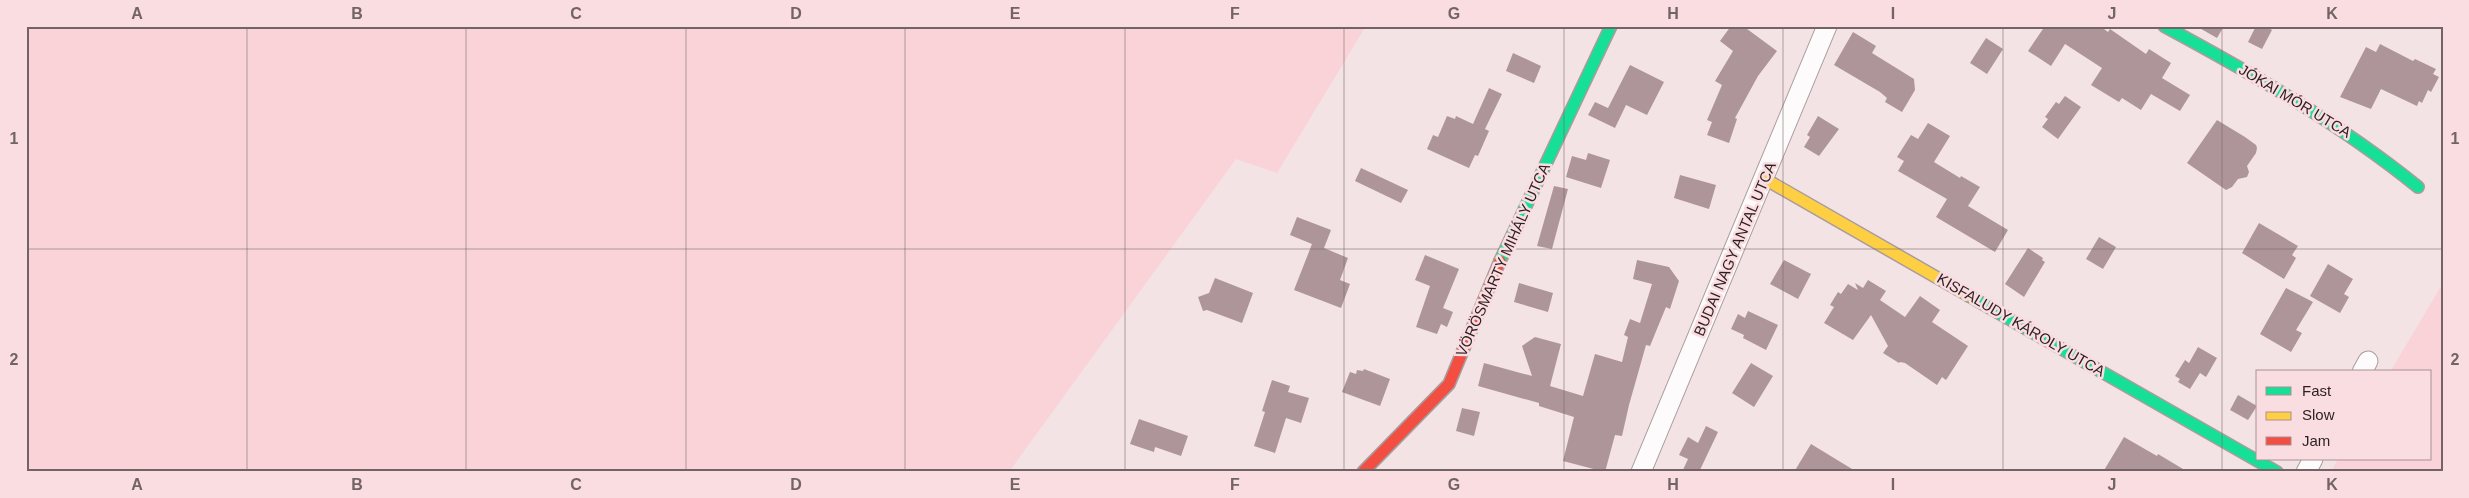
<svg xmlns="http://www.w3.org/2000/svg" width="2469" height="498" font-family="Arial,sans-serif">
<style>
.green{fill:#f9d3d8}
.building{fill:#ae959a}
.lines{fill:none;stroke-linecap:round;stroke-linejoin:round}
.street-casing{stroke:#a99c9e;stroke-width:21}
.fast-casing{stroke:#a99c9e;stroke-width:14}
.slow-casing{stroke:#a99c9e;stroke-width:14}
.jam-casing{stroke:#a99c9e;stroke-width:14}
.street{stroke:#fdfbfb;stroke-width:19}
.fast{stroke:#16e098;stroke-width:11}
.slow{stroke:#ffcf43;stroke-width:11}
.jam{stroke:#f24e42;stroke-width:11}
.grid{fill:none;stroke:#726465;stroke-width:1;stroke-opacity:0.55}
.labels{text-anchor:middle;stroke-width:5;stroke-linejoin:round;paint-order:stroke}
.street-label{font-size:15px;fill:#2c1f20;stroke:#fadde0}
.neatline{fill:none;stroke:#726465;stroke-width:2}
.grid-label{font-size:16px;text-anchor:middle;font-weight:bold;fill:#726465}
</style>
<rect width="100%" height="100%" fill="#f4e3e5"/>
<g class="green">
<path d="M26,26H1366L1277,173L1236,159L1009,472H26Z"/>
<path d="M2443,283V472H2331L2338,459H2430V372H2390Z"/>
</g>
<g class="building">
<path d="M1731,26H1743L1777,51L1758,76L1735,118L1737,119L1729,143L1707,135L1712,122L1707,120L1722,85L1715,81L1733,51L1720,41Z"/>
<path d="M2045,26H2100L2108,32L2110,29L2146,54L2149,49L2171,63L2162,78L2190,95L2180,111L2151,94L2141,110L2122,98L2119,102L2091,85L2102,68L2065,44L2051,66L2028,51Z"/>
<path d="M2196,26H2224L2217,38Z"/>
<path d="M2256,26H2265L2272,30L2262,49L2248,42Z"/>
<path d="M1853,32L1876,46L1872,53L1914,79L1915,90L1902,112L1885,102L1887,98L1880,92L1834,65Z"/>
<path d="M1986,38L2003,49L1987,74L1970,63Z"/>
<path d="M2380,44L2413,61L2415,59L2436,69L2433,74L2439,77L2431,92L2428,90L2422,103L2419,101L2417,106L2381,89L2371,109L2340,97L2366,47L2376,52Z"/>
<path d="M1513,53L1541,66L1534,83L1506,71Z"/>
<path d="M1630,65L1664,82L1647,115L1626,105L1615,128L1588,115L1595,102L1608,108Z"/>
<path d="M1489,88L1502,94L1485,129L1489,131L1478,156L1475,155L1469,168L1427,149L1433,135L1438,137L1447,116L1455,119L1456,116L1473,124Z"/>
<path d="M2065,96L2081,107L2058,139L2042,127L2048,119L2045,117L2056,102L2059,104Z"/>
<path d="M1818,116L1839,129L1819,156L1804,147L1810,137L1807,135Z"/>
<path d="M2217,120L2245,137L2256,145L2257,148L2256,153L2247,166L2249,172L2247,177L2238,179L2232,187L2226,190L2187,163Z"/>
<path d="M1928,123L1950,136L1934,162L1960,178L1961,176L1980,187L1968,206L2008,230L1995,252L1936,217L1947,199L1898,171L1904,161L1897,157L1911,135L1918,139Z"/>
<path d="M1588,153L1610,160L1601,188L1566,177L1572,156L1586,160Z"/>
<path d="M1361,168L1408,190L1401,203L1355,181Z"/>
<path d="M1680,175L1716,185L1709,209L1674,198Z"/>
<path d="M1554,186L1568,189L1552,249L1537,246Z"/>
<path d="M1297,217L1331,230L1324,248L1348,258L1340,280L1350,284L1341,308L1294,290L1312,244L1290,235Z"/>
<path d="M2259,223L2298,246L2292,255L2296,258L2284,279L2242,253Z"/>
<path d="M2099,237L2116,247L2103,269L2086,259Z"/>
<path d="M2028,248L2043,258L2042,260L2045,262L2024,297L2005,284Z"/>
<path d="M1425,255L1459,269L1443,308L1453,312L1447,327L1441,324L1437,334L1416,327L1430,286L1415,280Z"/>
<path d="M1637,260L1669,267L1679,281L1670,309L1666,307L1650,346L1646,345L1629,405L1622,436L1615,435L1605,472L1563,461L1574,417L1539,406V403L1478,386L1484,363L1532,376L1522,346L1535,337L1561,344L1550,386L1583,396L1595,354L1622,362L1628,337L1624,335L1630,319L1640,323L1652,284L1633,279Z"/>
<path d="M1784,260L1811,274L1798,299L1770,284Z"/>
<path d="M2328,264L2353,279L2344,294L2349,297L2340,313L2310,296Z"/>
<path d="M1215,278L1253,293L1242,323L1207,310L1203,311L1198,297L1209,293Z"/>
<path d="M1868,280L1886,291L1880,300L1905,317L1920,296L1940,310L1932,322L1968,346L1946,380L1942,377L1937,385L1905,363L1900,362L1899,363L1883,353L1888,346L1871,315L1853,340L1824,323L1834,307L1830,305L1838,292L1841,294L1848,284L1858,290L1855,283L1863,288Z"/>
<path d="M1519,283L1553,293L1548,312L1514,302Z"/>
<path d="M2286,288L2313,302L2296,330L2302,333L2291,352L2260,334Z"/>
<path d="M1748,311L1778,325L1766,350L1743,338L1744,335L1731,329L1738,314L1745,318Z"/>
<path d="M2198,347L2217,358L2206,377L2200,373L2190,389L2178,382L2180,379L2175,376L2185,360L2189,363Z"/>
<path d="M1751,363L1773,376L1754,407L1732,393Z"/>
<path d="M1364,369L1390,379L1380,406L1342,392L1350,372L1356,374L1357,370L1363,371Z"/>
<path d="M1272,380L1290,386L1288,392L1309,398L1301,423L1286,418L1275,453L1254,446L1265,412L1262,411Z"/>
<path d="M2238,395L2257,406L2248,420L2230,410Z"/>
<path d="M1462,408L1480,412L1474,436L1456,431Z"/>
<path d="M1139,419L1188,436L1181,456L1155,447L1154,452L1130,444Z"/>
<path d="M1706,426L1718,432L1699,472H1682L1688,459L1679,455L1688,437L1698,443Z"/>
<path d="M2124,437L2157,456L2158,454L2188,472H2103Z"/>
<path d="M1811,444L1857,472H1794Z"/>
</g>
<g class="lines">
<g class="street-casing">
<g id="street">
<path d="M2362,372L2368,361"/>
<path d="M1641,472L1827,26"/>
<path d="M2306,472L2313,459"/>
</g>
</g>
<g class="fast-casing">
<g id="fast">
<path d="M2164,26C2253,74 2339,123 2418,187"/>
<path d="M1500,261L1611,26"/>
<path d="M1969,296L2277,472"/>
</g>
</g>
<g class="slow-casing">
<path id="slow" d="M1765,179L1969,296"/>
</g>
<g class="jam-casing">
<path id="jam" d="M1363,472L1449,384L1500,261"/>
</g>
<use href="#street" class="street"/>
<use href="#fast" class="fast"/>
<use href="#slow" class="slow"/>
<use href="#jam" class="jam"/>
</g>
<path class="grid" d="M247,26V472M466,26V472M686,26V472M905,26V472M1125,26V472M1344,26V472M1564,26V472M1783,26V472M2003,26V472M2222,26V472M26,249H2443"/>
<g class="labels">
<g class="street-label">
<text transform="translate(2295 101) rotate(31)" y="5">JÓKAI MÓR UTCA</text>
<text transform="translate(1735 249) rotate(-67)" y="5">BUDAI NAGY ANTAL UTCA</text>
<text transform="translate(1503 260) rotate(-66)" y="5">VÖRÖSMARTY MIHÁLY UTCA</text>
<text transform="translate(2021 325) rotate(30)" y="5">KISFALUDY KÁROLY UTCA</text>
</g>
</g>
<rect width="2469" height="498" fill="none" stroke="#fadde0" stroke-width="55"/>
<rect x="2256" y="370" width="175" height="90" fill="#fadde0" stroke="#a89193"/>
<rect x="2266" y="387" width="25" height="8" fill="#16e098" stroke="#a89193"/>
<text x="2302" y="396" font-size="15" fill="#2c1f20">Fast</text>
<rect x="2266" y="412" width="25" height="8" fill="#ffcf43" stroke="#a89193"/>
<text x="2302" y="420" font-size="15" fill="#2c1f20">Slow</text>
<rect x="2266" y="437" width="25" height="8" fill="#f24e42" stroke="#a89193"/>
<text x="2302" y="446" font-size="15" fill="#2c1f20">Jam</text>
<rect x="28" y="28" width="2414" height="442" class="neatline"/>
<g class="grid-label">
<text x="137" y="19">A</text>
<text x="357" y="19">B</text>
<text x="576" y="19">C</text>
<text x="796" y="19">D</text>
<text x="1015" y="19">E</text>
<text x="1235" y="19">F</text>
<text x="1454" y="19">G</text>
<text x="1673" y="19">H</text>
<text x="1893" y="19">I</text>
<text x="2112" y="19">J</text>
<text x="2332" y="19">K</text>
<text x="14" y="144">1</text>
<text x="2455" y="144">1</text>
<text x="14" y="365">2</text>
<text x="2455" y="365">2</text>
<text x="137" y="490">A</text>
<text x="357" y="490">B</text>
<text x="576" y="490">C</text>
<text x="796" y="490">D</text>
<text x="1015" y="490">E</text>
<text x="1235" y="490">F</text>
<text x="1454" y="490">G</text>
<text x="1673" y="490">H</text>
<text x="1893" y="490">I</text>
<text x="2112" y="490">J</text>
<text x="2332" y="490">K</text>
</g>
</svg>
